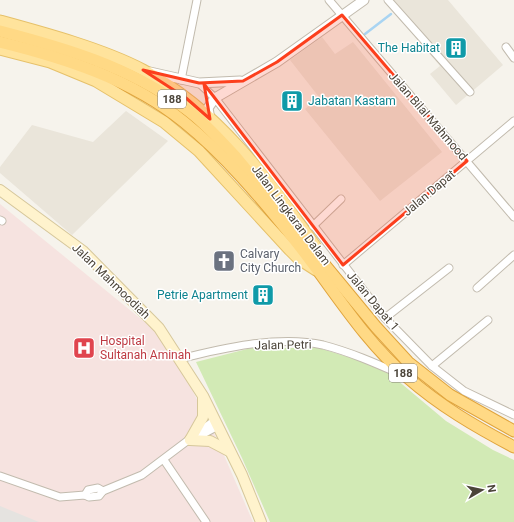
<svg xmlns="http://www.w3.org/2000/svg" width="514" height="522" font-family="Roboto,sans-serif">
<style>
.residential{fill:#eae5da}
.medical{fill:#f6e3e0}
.green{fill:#d2eab5}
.parking{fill:#e5e3e0}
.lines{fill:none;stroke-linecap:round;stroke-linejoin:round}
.stream{stroke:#a9d4f2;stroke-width:2.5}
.minor-casing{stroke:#c2bbae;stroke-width:9}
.tertiary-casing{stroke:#c2bbae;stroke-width:11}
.secondary-casing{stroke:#d6c79b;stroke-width:12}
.primary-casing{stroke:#e6c16a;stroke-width:13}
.trunk-casing{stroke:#e0a43c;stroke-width:13}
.minor{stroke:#fff;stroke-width:7}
.tertiary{stroke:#fff;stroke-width:9}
.secondary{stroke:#fff3cd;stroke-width:10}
.primary{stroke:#ffe39c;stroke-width:11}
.trunk{stroke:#ffd985;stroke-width:11}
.marked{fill:#fc3f1d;fill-opacity:0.2;stroke:#fc3f1d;stroke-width:3;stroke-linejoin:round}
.labels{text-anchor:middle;stroke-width:3;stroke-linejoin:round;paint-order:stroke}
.shield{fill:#fff;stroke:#817c74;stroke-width:1}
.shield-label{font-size:11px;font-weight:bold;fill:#4b4439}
.culture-label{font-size:12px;fill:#0d838f;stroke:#fff;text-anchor:end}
.street-label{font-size:12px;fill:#4b4439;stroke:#fff}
.worship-label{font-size:12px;fill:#5b616d;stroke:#fff;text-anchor:start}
.health-label{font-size:12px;fill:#be3a42;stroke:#fff;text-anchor:start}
</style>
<rect width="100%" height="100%" fill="#f6f3ec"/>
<g class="residential">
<path d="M384,0H448L503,65L456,105L430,74L440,66Z"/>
<path d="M322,37L335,54L353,42L442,152L380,201L305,109L319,97L290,60Z"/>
<path d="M126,111L168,141L72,235L0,173V167L32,125L93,142Z"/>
</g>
<path class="medical" d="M0,204L158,333L179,364L216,437L253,522H0Z"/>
<path class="green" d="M251,348H319L361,361L390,374L446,421L493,450L514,460V522H270L242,458L196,362Z"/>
<path class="parking" d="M0,506L39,522H0Z"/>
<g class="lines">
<path class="stream" d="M365,34L391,14"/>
<g class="minor-casing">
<g id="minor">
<path d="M329,0L514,217"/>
<path d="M388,0L470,92"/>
<path d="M506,47L514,58"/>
<path d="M181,80L197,0"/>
<path d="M199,83L215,98L385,318L432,366L464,391L514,415"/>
<path d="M0,220L2,221"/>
<path d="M313,226L341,199"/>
<path d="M343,265L514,121"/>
<path d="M477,288L514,255"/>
<path d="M385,318L449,268"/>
<path d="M180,359C222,348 280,335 323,345C350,352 375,363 400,374"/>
<path d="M432,366L488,320"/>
<path d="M194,439L218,426"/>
<path d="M164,460L206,522"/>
<path d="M0,476L60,497L85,495L89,497L99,496L103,491L142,475L215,420"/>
<path d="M85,495L88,490L98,488L103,491"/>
</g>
</g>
<g class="tertiary-casing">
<g id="tertiary">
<path d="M150,72L199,83L240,81"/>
<path d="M210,119L208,108L215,98L277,62L364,0"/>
</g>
</g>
<g class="secondary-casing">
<g id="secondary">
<path d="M0,190L83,251L159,328L203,396L242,475L261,522"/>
<path d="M190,440L203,417V397"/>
<path d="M190,440L210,441L229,451"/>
</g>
</g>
<g class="primary-casing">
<g id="primary">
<path d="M0,21C44,33 103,49 143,70C218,110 267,178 315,246"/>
<path d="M0,49L50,62L96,81L164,122L199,151L290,250L299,259L316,270"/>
</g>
</g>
<g class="trunk-casing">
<g id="trunk">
<path d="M0,31C65,48 127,66 182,106C202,120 219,139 235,156L376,327L408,362L450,395L514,431"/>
<path d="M0,42C65,58 131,79 184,122C225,155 261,198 294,239C331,285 362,339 407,377C440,406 476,427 514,447"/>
</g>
</g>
<use href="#minor" class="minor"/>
<use href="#tertiary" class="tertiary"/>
<use href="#secondary" class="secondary"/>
<use href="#primary" class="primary"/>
<use href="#trunk" class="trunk"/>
</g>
<path class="marked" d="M342,15L467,161L343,265L204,84L210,119L186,98L143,70L199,83L243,81L277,62Z"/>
<defs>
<g id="building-square" transform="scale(1.15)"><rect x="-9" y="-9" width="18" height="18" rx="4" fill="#0f9aa8" stroke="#fff"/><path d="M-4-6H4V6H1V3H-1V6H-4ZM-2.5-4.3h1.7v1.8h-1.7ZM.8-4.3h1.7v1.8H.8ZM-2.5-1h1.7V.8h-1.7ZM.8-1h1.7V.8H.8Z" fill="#fff"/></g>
<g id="church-square" transform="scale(1.15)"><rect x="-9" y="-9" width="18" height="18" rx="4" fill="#6b7280" stroke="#fff"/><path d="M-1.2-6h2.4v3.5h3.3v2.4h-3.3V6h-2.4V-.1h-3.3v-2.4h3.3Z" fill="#fff"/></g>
<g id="hospital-square" transform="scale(1.15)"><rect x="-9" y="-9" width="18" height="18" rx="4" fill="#e0444e" stroke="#fff"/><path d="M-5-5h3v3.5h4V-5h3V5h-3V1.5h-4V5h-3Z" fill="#fff"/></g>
</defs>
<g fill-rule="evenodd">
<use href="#building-square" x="456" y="48"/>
<use href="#building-square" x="292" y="101"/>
<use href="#church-square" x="224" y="261"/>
<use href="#building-square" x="263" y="295"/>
<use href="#hospital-square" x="84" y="348"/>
</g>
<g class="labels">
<g class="shield">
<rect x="158" y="90" width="28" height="18" rx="3"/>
<rect x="389" y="364" width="28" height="18" rx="3"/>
</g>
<g class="shield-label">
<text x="172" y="103">188</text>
<text x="403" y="377">188</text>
</g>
<g class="culture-label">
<text x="440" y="52">The Habitat</text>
<text x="308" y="105" text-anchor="start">Jabatan Kastam</text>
<text x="248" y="299">Petrie Apartment</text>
</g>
<g class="street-label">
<text transform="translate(428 116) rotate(49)" y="4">Jalan Bilal Mahmood</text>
<text transform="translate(429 193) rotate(-40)" y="4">Jalan Dapat</text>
<text transform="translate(291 215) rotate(53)" y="4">Jalan Lingkaran Dalam</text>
<text transform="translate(111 281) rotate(44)" y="4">Jalan Mahmoodiah</text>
<text transform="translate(373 301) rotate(50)" y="4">Jalan Dapat 1</text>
<text transform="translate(283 345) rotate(-1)" y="4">Jalan Petri</text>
</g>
<g class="worship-label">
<text x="240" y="258">Calvary<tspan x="240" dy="14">City Church</tspan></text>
</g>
<g class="health-label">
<text x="100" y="345">Hospital<tspan x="100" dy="14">Sultanah Aminah</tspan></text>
</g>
</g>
<g transform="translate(482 490) rotate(81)" stroke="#ffffff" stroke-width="3" paint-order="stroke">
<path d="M0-3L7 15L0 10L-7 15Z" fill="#4b4439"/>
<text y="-6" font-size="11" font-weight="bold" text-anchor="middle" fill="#4b4439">N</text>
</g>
</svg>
